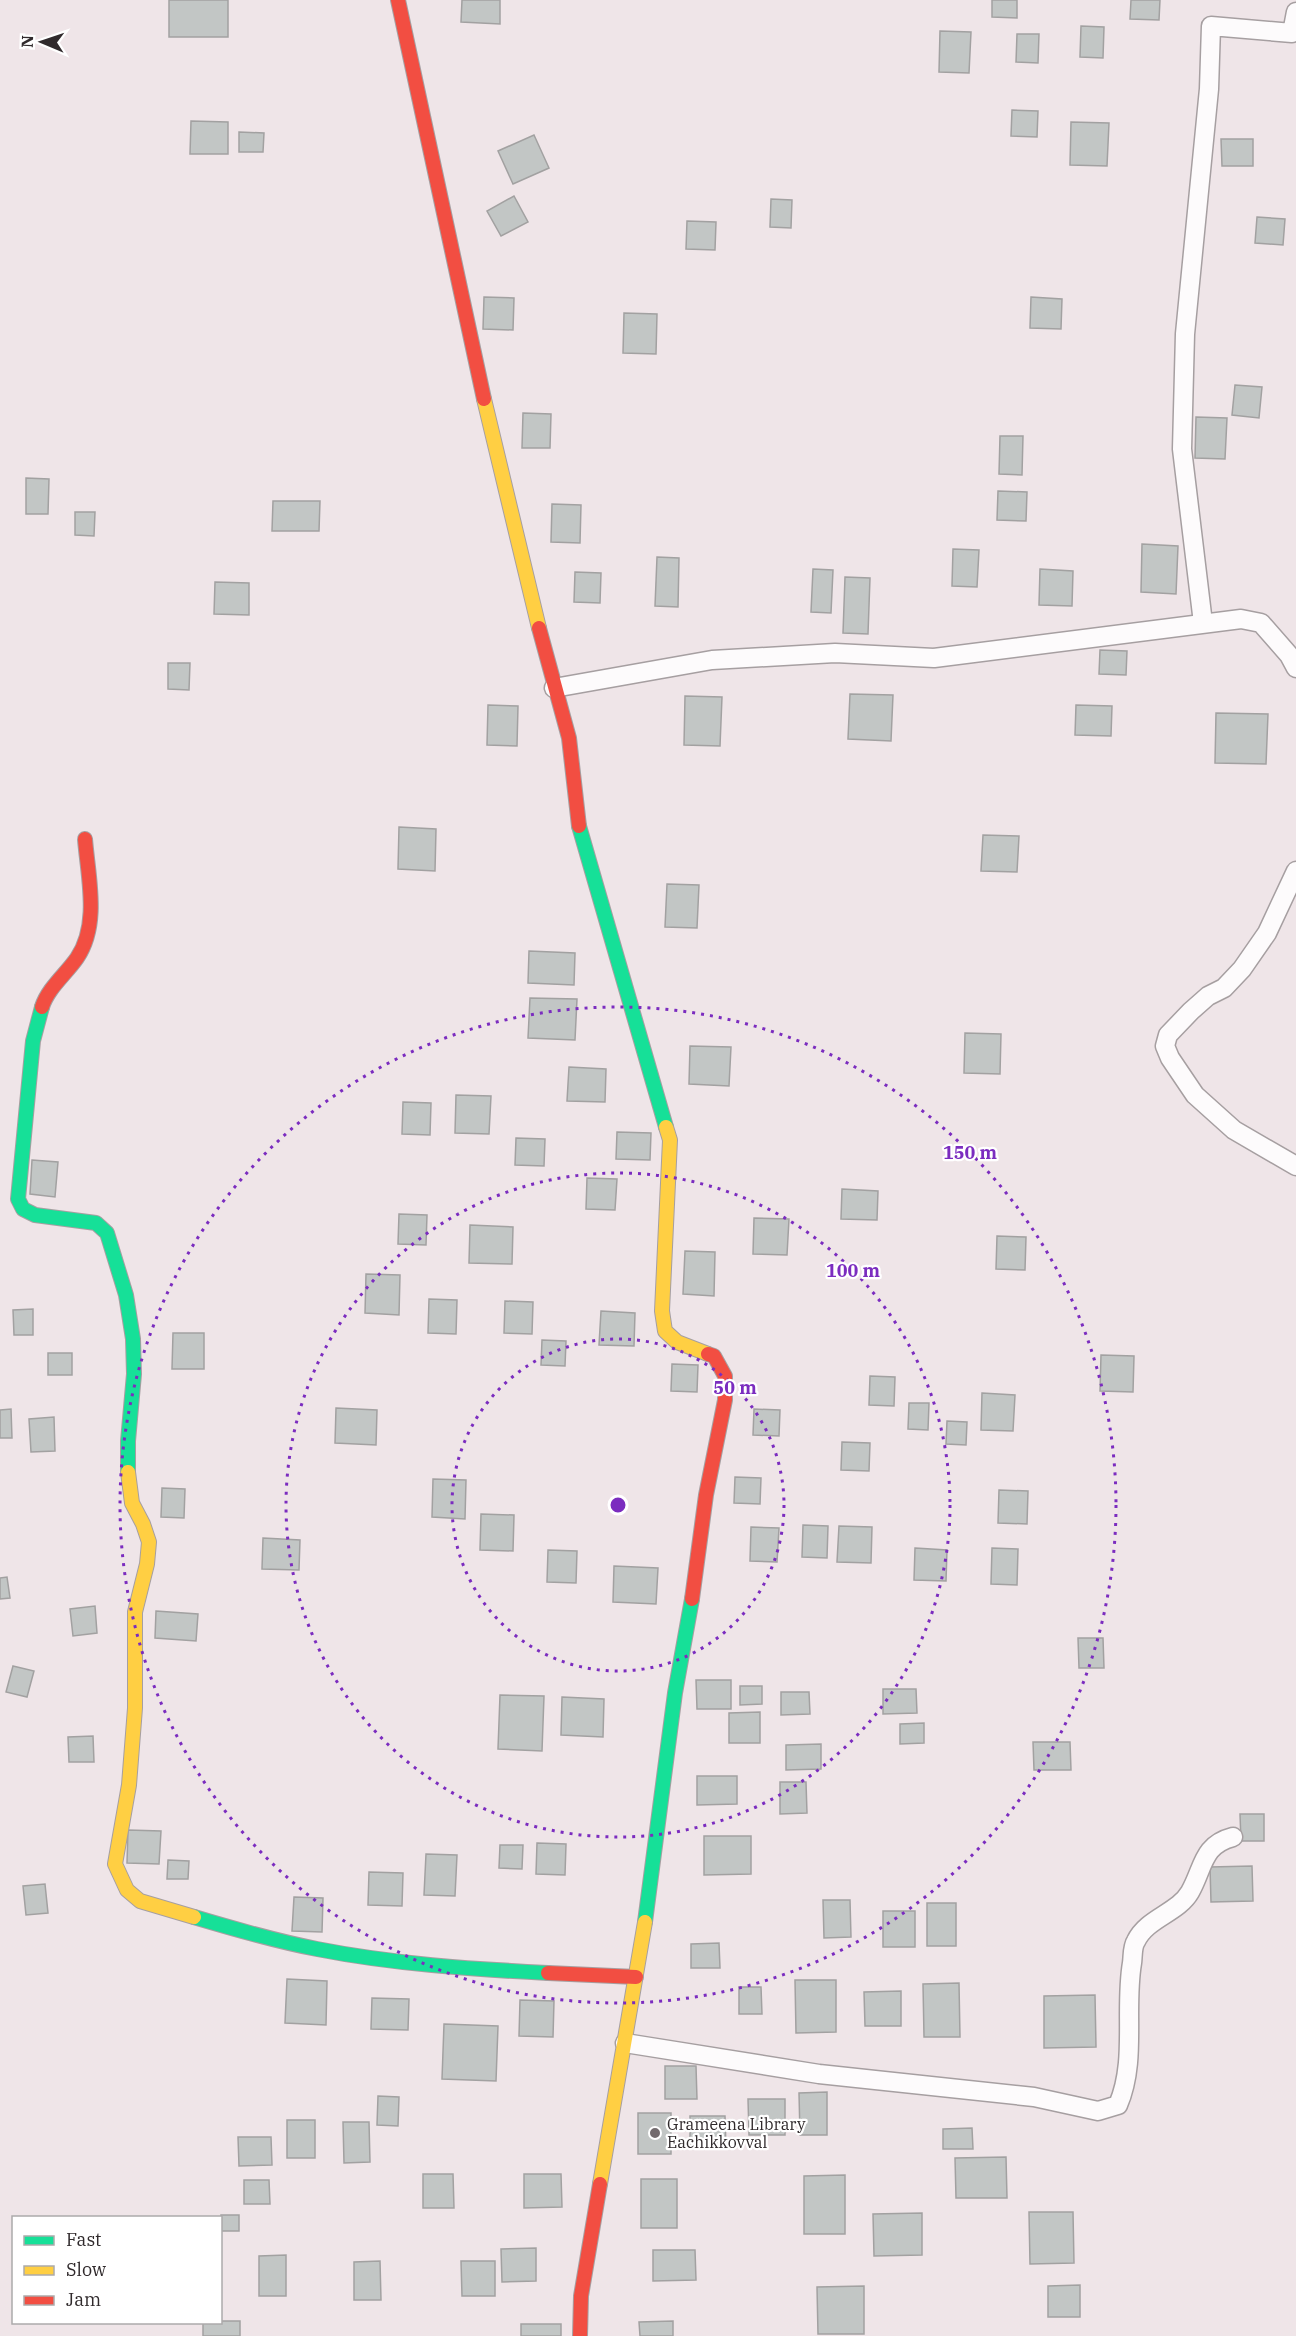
<svg xmlns="http://www.w3.org/2000/svg" width="1296" height="2336" font-family="'IBM Plex Serif',serif">
<style>
.building{fill:#c2c6c5;stroke:#a2a1a1;stroke-width:1.5}
.lines{fill:none;stroke-linecap:round;stroke-linejoin:round}
.street-casing{stroke:#a69fa1;stroke-width:21}
.fast-casing{stroke:#a69fa1;stroke-width:16}
.slow-casing{stroke:#a69fa1;stroke-width:16}
.jam-casing{stroke:#a69fa1;stroke-width:16}
.street{stroke:#fdfbfc;stroke-width:18}
.fast{stroke:#16e098;stroke-width:14}
.slow{stroke:#ffcf43;stroke-width:14}
.jam{stroke:#f24e42;stroke-width:14}
.ring{fill:none;stroke:#7b2cbf;stroke-width:3;stroke-dasharray:3 6}
.poi-dot{fill:#736b6e;stroke:#fff;stroke-width:2}
.labels{text-anchor:middle;stroke-width:4.5;stroke-linejoin:round;paint-order:stroke}
.poi-label{font-size:16px;fill:#302a2c;stroke:#fff;text-anchor:start}
.centre{fill:#7b2cbf;stroke:#fff;stroke-width:3}
.ring-label{font-size:18px;text-anchor:middle;font-weight:bold;fill:#7b2cbf;stroke:#fff;stroke-width:4.5;stroke-linejoin:round;paint-order:stroke}
</style>
<rect width="100%" height="100%" fill="#efe5e8"/>
<g class="building">
<rect x="169" y="0" width="59" height="37"/>
<path d="M462,0H500V24L461,22Z"/>
<path d="M992,0H1017V18L992,17Z"/>
<path d="M1131,0H1160L1159,20L1130,19Z"/>
<path d="M1081,26L1104,27L1103,58L1080,57Z"/>
<path d="M940,31L971,32L969,73L939,72Z"/>
<path d="M1017,34H1039L1038,63L1016,62Z"/>
<path d="M1012,110L1038,111L1037,137L1011,136Z"/>
<path d="M191,121L228,122V154H190Z"/>
<path d="M1071,122L1109,123L1107,166L1070,165Z"/>
<path d="M239,132L264,133L263,152H239Z"/>
<path d="M534,135L549,168L513,184L498,151Z"/>
<path d="M1221,139H1253V166H1222Z"/>
<path d="M514,196L528,222L501,236L487,211Z"/>
<path d="M771,199L792,200L791,228L770,227Z"/>
<path d="M1257,217L1285,219L1283,245L1255,243Z"/>
<path d="M687,221L716,222L715,250L686,249Z"/>
<path d="M484,297L514,298L513,330L483,329Z"/>
<path d="M1031,297L1062,299L1061,329L1030,328Z"/>
<path d="M624,313L657,314L656,354L623,353Z"/>
<path d="M1235,385L1262,387L1259,418L1232,415Z"/>
<path d="M523,413L551,414L550,448H522Z"/>
<path d="M1196,417L1227,418L1225,459L1195,458Z"/>
<path d="M1000,436H1023L1022,475L999,474Z"/>
<path d="M26,478L49,479L48,514H26Z"/>
<path d="M998,491L1027,492L1026,521L997,520Z"/>
<path d="M273,501H320L319,531H272Z"/>
<path d="M552,504L581,505L580,543L551,542Z"/>
<path d="M75,512H95L94,536L75,535Z"/>
<path d="M1142,544L1178,546L1176,594L1141,592Z"/>
<path d="M953,549L979,550L977,587L952,586Z"/>
<path d="M657,557L679,558L678,607L655,606Z"/>
<path d="M813,569L833,570L831,613L811,612Z"/>
<path d="M1040,569L1073,571L1072,606L1039,605Z"/>
<path d="M575,572L601,573L600,603L574,602Z"/>
<path d="M845,577L870,578L868,634L843,633Z"/>
<path d="M215,582L249,583V615L214,614Z"/>
<path d="M1100,650L1127,651L1126,675L1099,674Z"/>
<path d="M168,663H190L189,690L168,689Z"/>
<path d="M850,694L893,695L891,741L848,739Z"/>
<path d="M685,696L722,697L720,746L684,745Z"/>
<path d="M488,705L518,706L517,746L487,745Z"/>
<path d="M1076,705L1112,706L1111,736L1075,735Z"/>
<path d="M1216,713L1268,714L1266,764L1215,763Z"/>
<path d="M399,827L436,829L435,871L398,869Z"/>
<path d="M983,835L1019,836L1017,872L981,871Z"/>
<path d="M667,884L699,885L697,928L665,927Z"/>
<path d="M529,951L575,953L574,985L528,983Z"/>
<path d="M530,998L577,999L575,1040L528,1038Z"/>
<path d="M965,1033L1001,1034L1000,1074L964,1073Z"/>
<path d="M690,1046L731,1047L729,1086L689,1084Z"/>
<path d="M569,1067L606,1069L605,1102L567,1101Z"/>
<path d="M456,1095L491,1096L489,1134L455,1133Z"/>
<path d="M403,1102L431,1103L430,1135L402,1134Z"/>
<path d="M617,1132L651,1133L650,1160L616,1159Z"/>
<path d="M516,1138L545,1139L544,1166L515,1165Z"/>
<path d="M32,1160L58,1162L55,1197L30,1194Z"/>
<path d="M587,1178L617,1179L615,1210L586,1209Z"/>
<path d="M842,1189L878,1191L877,1220L841,1219Z"/>
<path d="M399,1214L427,1215L426,1245L398,1244Z"/>
<path d="M754,1218L789,1219L787,1255L753,1254Z"/>
<path d="M470,1225L513,1227L512,1264L469,1263Z"/>
<path d="M997,1236L1026,1237L1025,1270L996,1269Z"/>
<path d="M685,1251L715,1252L714,1296L683,1294Z"/>
<path d="M366,1274L400,1275L399,1315L365,1313Z"/>
<path d="M429,1299L457,1300L456,1334L428,1333Z"/>
<path d="M505,1301L533,1302L532,1334L504,1333Z"/>
<path d="M33,1309V1335H14L13,1310Z"/>
<path d="M601,1311L635,1313L634,1346L599,1345Z"/>
<path d="M173,1333H204V1369H172Z"/>
<path d="M542,1340L566,1341L565,1366L541,1365Z"/>
<rect x="48" y="1353" width="24" height="22"/>
<path d="M1101,1355L1134,1356L1133,1392L1100,1391Z"/>
<path d="M672,1364L698,1365L697,1392L671,1391Z"/>
<path d="M870,1376L895,1377L894,1406L869,1405Z"/>
<path d="M982,1393L1015,1395L1013,1431L981,1430Z"/>
<path d="M909,1403H929L928,1430L908,1429Z"/>
<path d="M336,1408L377,1410L376,1445L335,1443Z"/>
<path d="M11,1409L12,1438H0V1410Z"/>
<path d="M754,1409L780,1410L779,1436L753,1435Z"/>
<path d="M54,1417L55,1451L31,1452L29,1419Z"/>
<path d="M947,1421L967,1422L966,1445L946,1444Z"/>
<path d="M842,1442L870,1443L869,1471L841,1470Z"/>
<path d="M735,1477L761,1478L760,1504L734,1503Z"/>
<path d="M433,1479L466,1480L465,1519L432,1517Z"/>
<path d="M162,1488L185,1489L184,1518L161,1517Z"/>
<path d="M999,1490L1028,1491L1027,1524L998,1523Z"/>
<path d="M481,1514L514,1515L513,1551L480,1550Z"/>
<path d="M803,1525L828,1526L827,1558L802,1557Z"/>
<path d="M839,1526L872,1527L871,1563L837,1562Z"/>
<path d="M751,1527L779,1528L777,1562L750,1561Z"/>
<path d="M263,1538L300,1540L299,1570L262,1569Z"/>
<path d="M915,1548L947,1550L946,1581L914,1580Z"/>
<path d="M992,1548L1018,1549L1017,1585L991,1584Z"/>
<path d="M548,1550L577,1551L576,1583L547,1582Z"/>
<path d="M614,1566L658,1568L656,1604L613,1602Z"/>
<path d="M7,1577L10,1598L0,1599V1578Z"/>
<path d="M95,1606L97,1633L73,1636L70,1609Z"/>
<path d="M156,1611L198,1614L196,1641L155,1638Z"/>
<path d="M1078,1638H1103L1104,1668H1079Z"/>
<path d="M13,1666L34,1671L27,1697L6,1692Z"/>
<path d="M696,1680H731V1709H697Z"/>
<path d="M740,1686H762V1704L740,1705Z"/>
<path d="M883,1689H916L917,1713L883,1714Z"/>
<path d="M781,1692H809L810,1714L781,1715Z"/>
<path d="M500,1695L544,1696L542,1751L498,1749Z"/>
<path d="M562,1697L604,1699L603,1737L561,1735Z"/>
<path d="M760,1712V1743H729V1713Z"/>
<path d="M924,1723V1743L900,1744V1724Z"/>
<path d="M93,1736L94,1762H69L68,1737Z"/>
<path d="M1033,1742H1070L1071,1770H1034Z"/>
<path d="M821,1744V1769L786,1770V1745Z"/>
<path d="M697,1776H737V1804L697,1805Z"/>
<path d="M780,1782H806L807,1813L780,1814Z"/>
<path d="M1240,1814H1264V1841H1241Z"/>
<path d="M128,1830L161,1831L159,1864L127,1863Z"/>
<path d="M704,1836H751V1874L704,1875Z"/>
<path d="M537,1843L566,1844L565,1875L536,1874Z"/>
<path d="M500,1845H523L522,1869L499,1868Z"/>
<path d="M426,1854L457,1855L455,1896L424,1895Z"/>
<path d="M168,1860L189,1861L188,1879H167Z"/>
<path d="M1252,1866L1253,1901L1211,1902L1210,1867Z"/>
<path d="M369,1872L403,1873L402,1906L368,1905Z"/>
<path d="M45,1884L48,1913L26,1915L23,1886Z"/>
<path d="M294,1897L323,1898L322,1932L292,1931Z"/>
<path d="M823,1900H850L851,1937L824,1938Z"/>
<rect x="927" y="1903" width="29" height="43"/>
<rect x="883" y="1911" width="32" height="36"/>
<path d="M719,1943L720,1968H691V1944Z"/>
<path d="M287,1979L327,1981L326,2025L285,2023Z"/>
<path d="M795,1980H836V2032L796,2033Z"/>
<path d="M959,1983L960,2037H924L923,1984Z"/>
<path d="M739,1987H761L762,2014H739Z"/>
<path d="M901,1991V2026H865L864,1992Z"/>
<path d="M1095,1995L1096,2047L1044,2048V1996Z"/>
<path d="M372,1998L409,1999L408,2030L371,2029Z"/>
<path d="M520,2000L554,2001L553,2037L519,2036Z"/>
<path d="M444,2024L498,2026L496,2081L442,2079Z"/>
<path d="M665,2066H696L697,2099H665Z"/>
<path d="M827,2092V2135H800L799,2093Z"/>
<path d="M378,2096L399,2097L398,2126L377,2125Z"/>
<path d="M748,2099H785V2135H749Z"/>
<rect x="638" y="2113" width="33" height="41"/>
<path d="M690,2116H725L726,2148L690,2149Z"/>
<rect x="287" y="2120" width="28" height="38"/>
<path d="M343,2122H369L370,2162L344,2163Z"/>
<path d="M972,2128L973,2149H943V2129Z"/>
<path d="M238,2137H271L272,2165L239,2166Z"/>
<path d="M1006,2157L1007,2198H956L955,2158Z"/>
<path d="M423,2174H453L454,2208H423Z"/>
<path d="M524,2174H561L562,2207L524,2208Z"/>
<path d="M845,2175V2234H804V2176Z"/>
<rect x="641" y="2179" width="36" height="49"/>
<path d="M244,2180H269L270,2204H244Z"/>
<path d="M1029,2212H1073L1074,2263L1030,2264Z"/>
<path d="M922,2213V2255L874,2256L873,2214Z"/>
<rect x="221" y="2215" width="18" height="16"/>
<path d="M536,2248V2281L502,2282L501,2249Z"/>
<path d="M653,2250H695L696,2280L653,2281Z"/>
<path d="M286,2255V2296H259V2256Z"/>
<path d="M380,2261L381,2300H354V2262Z"/>
<path d="M461,2261H495V2296H462Z"/>
<path d="M1080,2285V2317H1048V2286Z"/>
<path d="M864,2286V2334H818L817,2287Z"/>
<path d="M220,2321H240V2336H203V2322Z"/>
<path d="M673,2321V2336H640L639,2322Z"/>
<rect x="521" y="2324" width="40" height="12"/>
</g>
<g class="lines">
<g class="street-casing">
<g id="street">
<path d="M1203,623L1182,449L1185,334L1209,89L1211,26L1292,33L1296,12"/>
<path d="M554,688L712,660L835,653L934,658L1241,619L1261,623L1289,655L1296,668"/>
<path d="M1296,871L1267,933L1242,969L1224,988L1208,996L1191,1011L1168,1035L1165,1046L1170,1058L1195,1095L1234,1130L1296,1166"/>
<path d="M625,2043L819,2074L1034,2097L1098,2111L1118,2105C1137,2061 1124,2010 1132,1963C1133,1957 1132,1947 1136,1941C1147,1918 1178,1913 1190,1892C1204,1867 1202,1845 1233,1837"/>
</g>
</g>
<g class="fast-casing">
<g id="fast">
<path d="M579,826L666,1127"/>
<path d="M42,1007L33,1041L18,1199L23,1209L35,1215L96,1223L107,1233L126,1295L133,1339L134,1374L128,1441V1472"/>
<path d="M194,1917C234,1929 275,1941 317,1949C393,1964 471,1969 548,1973"/>
<path d="M645,1922L675,1693L692,1599"/>
</g>
</g>
<g class="slow-casing">
<g id="slow">
<path d="M484,399L539,628"/>
<path d="M666,1127L670,1140L662,1311L665,1331L677,1342L708,1354"/>
<path d="M128,1472L132,1503L143,1524L149,1542L147,1564L135,1612V1708L129,1785L115,1864L127,1890L140,1901L194,1917"/>
<path d="M600,2184L645,1922"/>
</g>
</g>
<g class="jam-casing">
<g id="jam">
<path d="M398,0L484,399"/>
<path d="M539,628L569,738L579,826"/>
<path d="M42,1007C48,988 66,974 77,958C100,924 88,877 85,839"/>
<path d="M692,1599L706,1495L725,1400V1376L714,1356L708,1354"/>
<path d="M548,1973L636,1977"/>
<path d="M580,2336L581,2296L600,2184"/>
</g>
</g>
<use href="#street" class="street"/>
<use href="#fast" class="fast"/>
<use href="#slow" class="slow"/>
<use href="#jam" class="jam"/>
</g>
<g class="ring">
<circle cx="618" cy="1505" r="166"/>
<circle cx="618" cy="1505" r="332"/>
<circle cx="618" cy="1505" r="498"/>
</g>
<circle class="poi-dot" cx="655" cy="2133" r="6"/>
<g class="labels">
<g class="poi-label">
<text x="667" y="2130">Grameena Library<tspan x="667" dy="18">Eachikkovval</tspan></text>
</g>
</g>
<circle cx="618" cy="1505" r="9" class="centre"/>
<g class="ring-label">
<text x="970" y="1159">150 m</text>
<text x="853" y="1277">100 m</text>
<text x="735" y="1394">50 m</text>
</g>
<rect x="12" y="2216" width="210" height="108" fill="#ffffff" stroke="#acaaab" stroke-width="1.5"/>
<rect x="24" y="2236" width="30" height="9" fill="#16e098" stroke="#acaaab" stroke-width="1.5"/>
<text x="66" y="2246" font-size="18" fill="#302a2c">Fast</text>
<rect x="24" y="2266" width="30" height="9" fill="#ffcf43" stroke="#acaaab" stroke-width="1.5"/>
<text x="66" y="2276" font-size="18" fill="#302a2c">Slow</text>
<rect x="24" y="2296" width="30" height="9" fill="#f24e42" stroke="#acaaab" stroke-width="1.5"/>
<text x="66" y="2306" font-size="18" fill="#302a2c">Jam</text>
<g transform="translate(42 42) rotate(272)" stroke="#ffffff" stroke-width="4.5" paint-order="stroke">
<path d="M0-4.5L10 22L0 15L-10 22Z" fill="#302a2c"/>
<text y="-9" font-size="16" font-weight="bold" text-anchor="middle" fill="#302a2c">N</text>
</g>
</svg>
